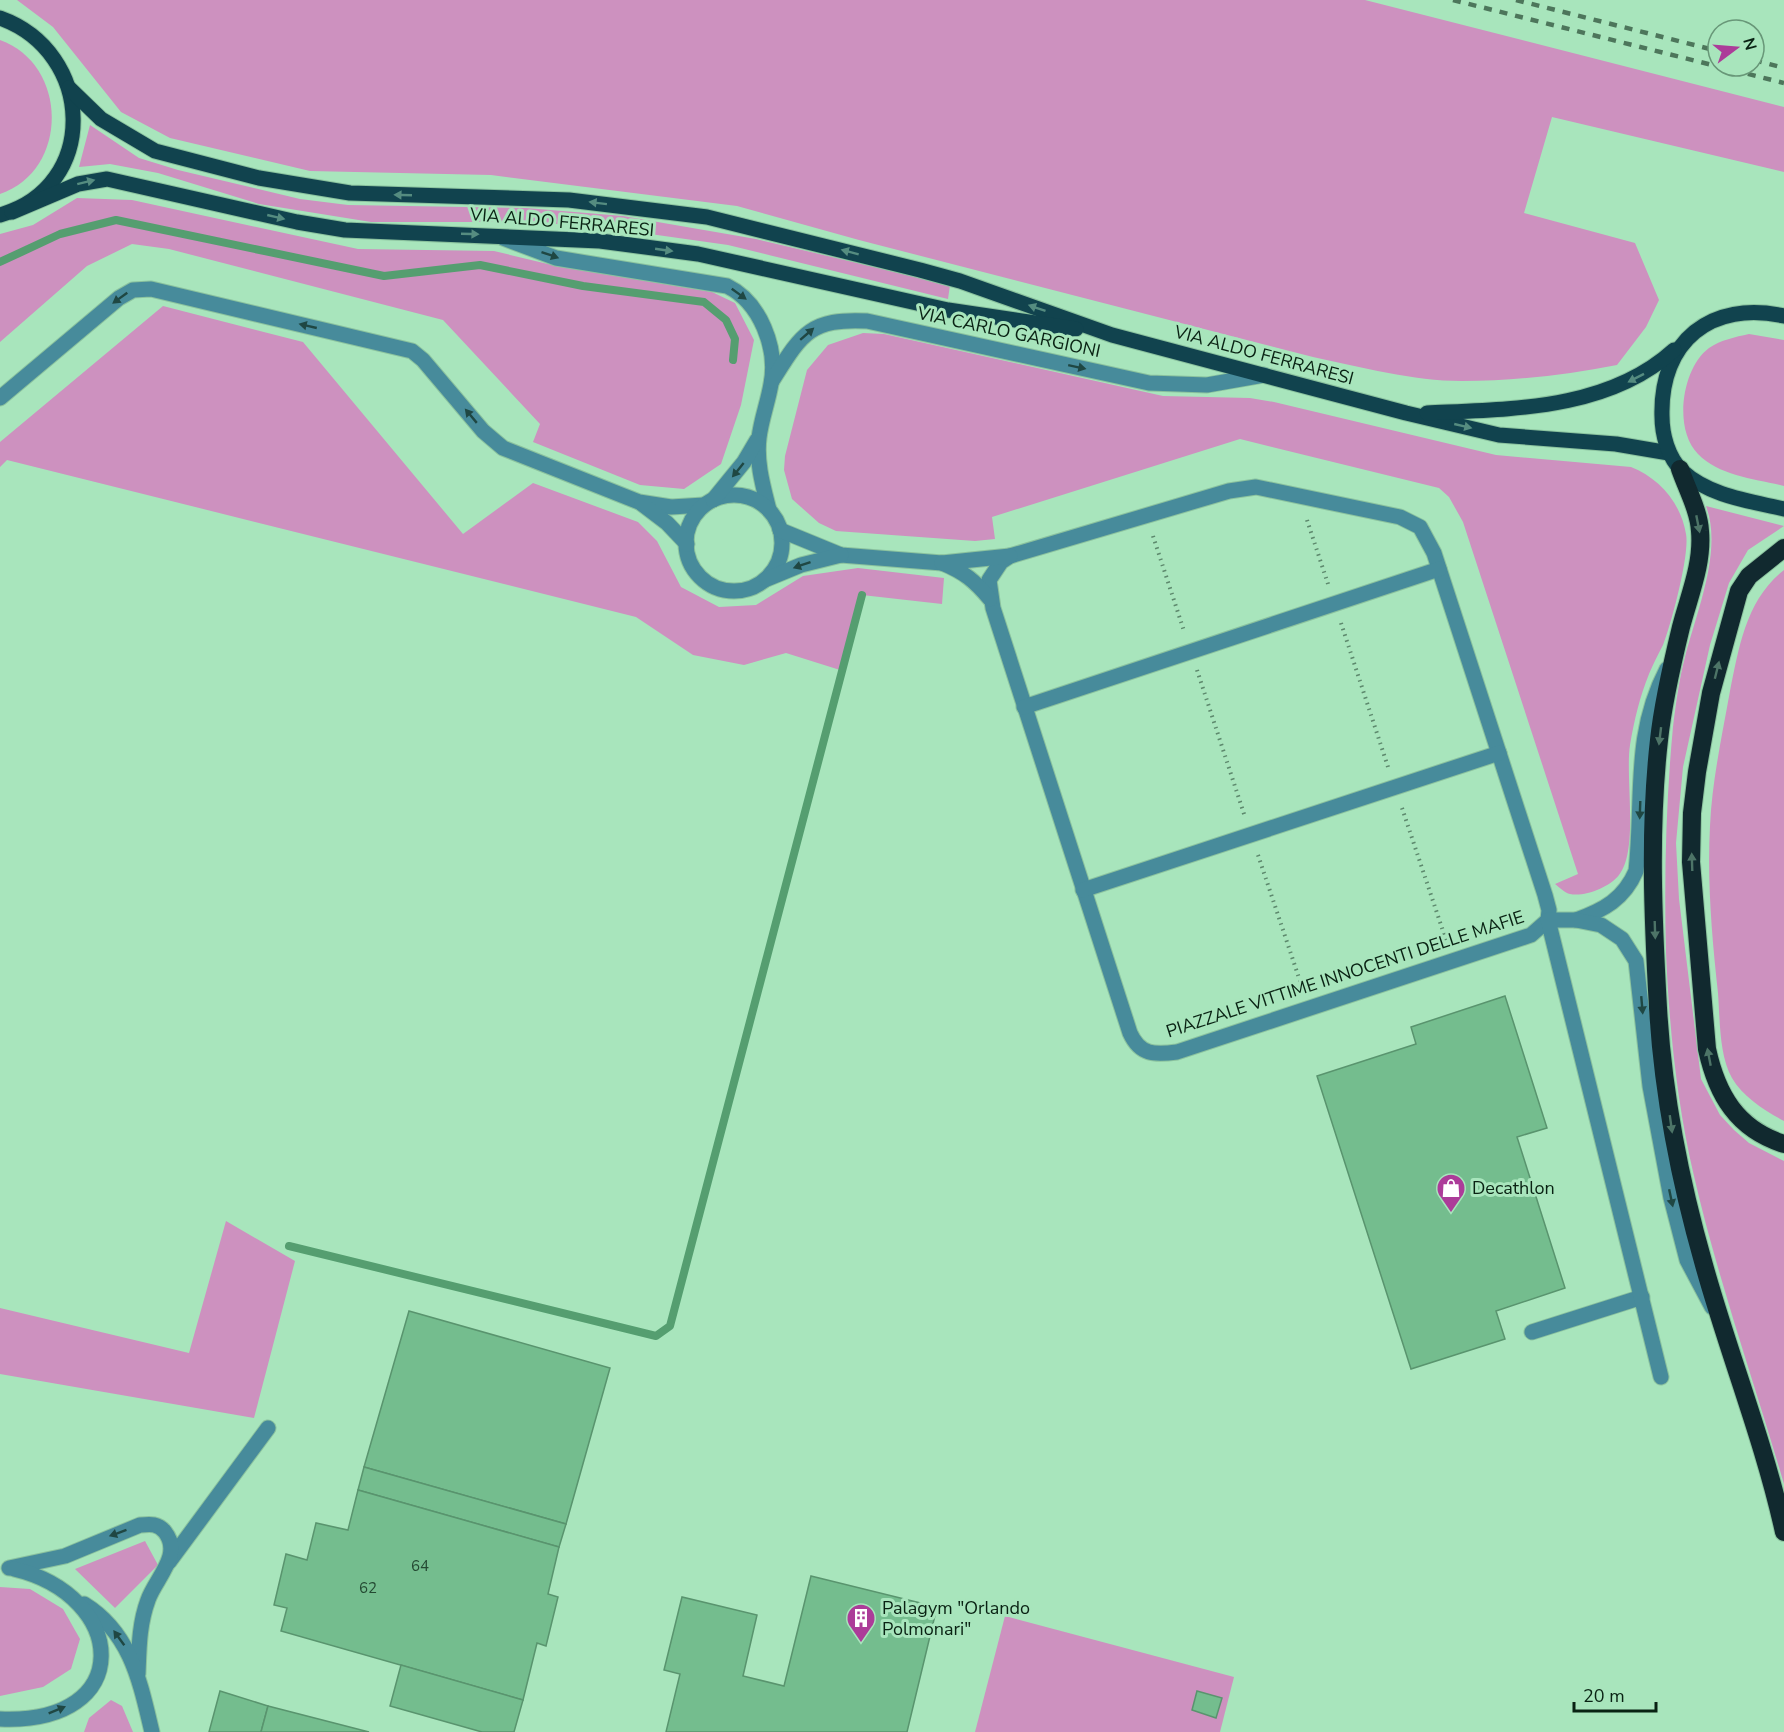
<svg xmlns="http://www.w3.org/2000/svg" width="1784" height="1732" font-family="'Nunito Sans',sans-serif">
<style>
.green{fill:#cd91bf}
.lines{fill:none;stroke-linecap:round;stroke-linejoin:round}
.stream{stroke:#559e70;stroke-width:8}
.building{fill:#74bd8e;stroke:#59946e;stroke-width:1.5}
.minor-casing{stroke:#8bc29e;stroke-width:17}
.major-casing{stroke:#8bc29e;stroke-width:17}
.highway-casing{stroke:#8bc29e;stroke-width:20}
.path{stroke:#5d896d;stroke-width:4;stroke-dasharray:1.5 4.5;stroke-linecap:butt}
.minor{stroke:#478b9b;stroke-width:15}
.major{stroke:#11434e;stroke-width:15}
.highway{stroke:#11292f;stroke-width:18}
.rail{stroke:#4d765b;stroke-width:4.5;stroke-dasharray:8 8;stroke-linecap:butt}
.oneway{fill:#558c80}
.oneway2{fill:#1f4743}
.oneway3{fill:#4d7467}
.labels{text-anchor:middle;stroke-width:6;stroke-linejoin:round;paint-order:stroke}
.number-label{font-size:15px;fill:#244932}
.street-label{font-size:18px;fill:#092213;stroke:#a8e5bc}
.poi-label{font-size:18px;fill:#092213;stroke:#a8e5bc;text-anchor:start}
</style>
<rect width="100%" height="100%" fill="#a8e5bc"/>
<g class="green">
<path d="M17,0H1365L1784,107V172L1552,117L1524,213L1635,243L1659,300L1646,327L1617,365C1565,375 1515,381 1462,381C1413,381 1361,367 1313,357L859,240L737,206L491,175L310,171L170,138L121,112L53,27Z"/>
<path d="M0,40C68,64 70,170 0,194Z"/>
<path d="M90,125L139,158L178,170L300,199L348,205L526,208L623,216L756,239L950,285L948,299L728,245L636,232L537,222H371L259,204L158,173L110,164L79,167Z"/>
<path d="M77,198L132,200L358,249L494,251L552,265L712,292L735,303L754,340L741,405L721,464L684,489L640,485L533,442L540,424L443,320L169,249L132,244L87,266L0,342V234L33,225Z"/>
<path d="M163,306L303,342L463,534L533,483L638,522L657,541L681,587L719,607L756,605L803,576L858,568L944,578L942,604L862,595L840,670L786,653L744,665L693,655L636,617L7,460L0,467V442Z"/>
<path d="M863,333L884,334L1163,396L1250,398L1274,402L1496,455L1631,467C1659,478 1681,503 1686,534C1690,554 1671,625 1663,645C1658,655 1653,664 1649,674C1640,696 1634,721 1630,745C1625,778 1639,850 1619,875C1610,887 1585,897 1570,894C1565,893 1559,887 1555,884L1578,874L1463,522L1449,497L1439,488L1240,439L992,517L995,539L975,541L836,531L819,523L792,499L784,470L785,456L807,370L828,345Z"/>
<path d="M1749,334L1784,340V486C1756,479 1719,476 1698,454C1673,429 1682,368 1709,348C1721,340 1735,337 1749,334Z"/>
<path d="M1706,506L1784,526L1748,550L1729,583L1710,645L1683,767L1676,843L1679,899L1701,1079L1720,1115L1734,1130L1749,1143L1784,1161V1484C1754,1381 1718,1280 1694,1176C1677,1104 1669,1026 1666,952C1664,877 1666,801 1673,727C1676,703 1679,680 1685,657C1696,613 1723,551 1706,506Z"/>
<path d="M1784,570V1121C1765,1111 1743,1097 1732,1078C1719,1055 1720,1019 1718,993C1712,937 1707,882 1710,826C1712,781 1722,736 1730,691C1739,647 1746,600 1784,570Z"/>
<path d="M226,1221L295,1261L254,1418L0,1374V1308L189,1353Z"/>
<path d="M145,1541L158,1565L115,1608L75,1569Z"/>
<path d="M0,1587L30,1589L63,1609L80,1639L71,1669L43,1687L0,1696Z"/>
<path d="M1005,1616L1234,1677L1220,1732H975Z"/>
<path d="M111,1700L122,1706L133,1732H84L89,1718Z"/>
</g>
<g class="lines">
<g class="stream">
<path d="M0,262L60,234L116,220L384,276L480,265L583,286L704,302L726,320L735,339L733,360"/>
<path d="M289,1246L656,1336L670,1326L862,595"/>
</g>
</g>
<g class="building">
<path d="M1505,996L1547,1128L1517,1137L1565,1288L1496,1311L1505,1339L1411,1369L1317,1076L1416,1044L1411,1027Z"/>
<path d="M409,1311L610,1368L566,1524L364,1467Z"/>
<path d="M364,1467L566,1524L559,1547L358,1490Z"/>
<path d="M358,1490L559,1547L548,1594L558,1597L546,1646L537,1643L523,1700L281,1631L287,1608L274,1605L286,1554L307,1560L316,1523L348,1530Z"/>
<path d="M811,1576L937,1607L907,1732H666L680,1674L664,1670L682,1597L757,1615L743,1676L784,1686Z"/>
<path d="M401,1665L523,1700L514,1732H482L390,1706Z"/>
<path d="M220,1691L268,1706L261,1732H209Z"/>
<path d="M1197,1691L1222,1698L1216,1718L1192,1710Z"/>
<path d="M268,1706L369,1732H261Z"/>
</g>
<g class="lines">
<g class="minor-casing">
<g id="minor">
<path d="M503,238L556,258L727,286C760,302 778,348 771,384C768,402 761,420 759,438C756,462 763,486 769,510"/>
<path d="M772,381C801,335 809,318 867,321L1149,383L1207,385L1264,375"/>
<path d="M0,398L119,298L133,290L151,289L412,351L423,360L483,431L503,448L639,502L671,507L704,505"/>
<path d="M1256,487L1400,517L1420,527L1434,553L1545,895L1549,910L1548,920L1531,935L1177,1052C1154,1055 1140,1055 1130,1033L993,608L989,580L1001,562L1010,556L1229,491Z"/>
<circle cx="734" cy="543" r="48"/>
<path d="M713,500L744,462L757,440"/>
<path d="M642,504L667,523L687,544"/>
<path d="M780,530L841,555L942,563"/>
<path d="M767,579L801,565L841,555"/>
<path d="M990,599C975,581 964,572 942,563L1010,556"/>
<path d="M1024,707L1439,569"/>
<path d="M1083,890L1499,753"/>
<path d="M1576,920C1604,910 1624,899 1636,871C1644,798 1632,736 1667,669"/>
<path d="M1532,1332L1642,1297"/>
<path d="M1661,1377L1548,920H1576L1601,925L1622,939L1636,961L1650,1086L1671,1198L1687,1260L1712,1307"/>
<path d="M169,1562L268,1428"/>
<path d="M9,1568L65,1556L140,1525C150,1524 158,1523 165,1532C183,1555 155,1579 148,1600C139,1624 139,1649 138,1674"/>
<path d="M84,1604C131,1633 140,1682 152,1732"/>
<path d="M0,1719C137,1725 128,1596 14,1569"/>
</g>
</g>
<g class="major-casing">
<g id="major">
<path d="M0,18C95,52 100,187 0,215"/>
<path d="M69,88L101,119L155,151L259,178L350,193L569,200L707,217L920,270L960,281L1112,335L1406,413L1499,435L1616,444L1669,453"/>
<path d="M12,212L78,184L107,179L297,222L345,230L600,241L698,254L948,310L1076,329"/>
<path d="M1784,316C1711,300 1660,341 1662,416C1662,435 1668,457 1682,471C1709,496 1750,501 1784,509"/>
<path d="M1427,413C1512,409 1608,410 1674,350"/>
</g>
</g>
<g class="highway-casing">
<g id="highway">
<path d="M1680,469C1687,489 1699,511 1700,531C1703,564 1689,596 1681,627C1672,664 1663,702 1659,740C1649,828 1653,919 1658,1008C1663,1095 1680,1181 1704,1265C1729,1355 1764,1441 1784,1532"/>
<path d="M1784,548L1749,576L1739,591L1711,693L1697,772L1692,813L1691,862L1707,1049C1717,1095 1737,1129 1784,1144"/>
</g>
</g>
<g class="path">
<path d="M1307,520L1328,584"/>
<path d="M1153,536L1184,631"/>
<path d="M1341,623L1388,767"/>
<path d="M1197,670L1245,817"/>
<path d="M1402,808L1446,940"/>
<path d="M1258,855L1303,990"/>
</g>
<use href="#minor" class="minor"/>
<use href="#major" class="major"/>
<use href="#highway" class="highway"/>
<g class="rail">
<path d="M1453,0L1784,83"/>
<path d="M1516,0L1718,51"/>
<path d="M1754,60L1784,68"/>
</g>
</g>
<defs><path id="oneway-solid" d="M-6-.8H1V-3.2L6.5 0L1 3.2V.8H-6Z" transform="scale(1.5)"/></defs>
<g class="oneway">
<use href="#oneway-solid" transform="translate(86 182) rotate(-14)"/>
<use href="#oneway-solid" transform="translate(403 195) rotate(-178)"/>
<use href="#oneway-solid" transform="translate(598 203) rotate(-173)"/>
<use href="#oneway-solid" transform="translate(276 217) rotate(13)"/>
<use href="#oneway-solid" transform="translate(470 234) rotate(2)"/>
<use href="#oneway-solid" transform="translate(664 250) rotate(8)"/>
<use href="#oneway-solid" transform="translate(850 252) rotate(-165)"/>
<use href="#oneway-solid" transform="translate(1037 308) rotate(-161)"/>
<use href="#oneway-solid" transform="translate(1636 378) rotate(153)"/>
<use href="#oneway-solid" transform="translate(1463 426) rotate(13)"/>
</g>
<g class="oneway2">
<use href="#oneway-solid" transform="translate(550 255) rotate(19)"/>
<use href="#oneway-solid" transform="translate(739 294) rotate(36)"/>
<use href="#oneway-solid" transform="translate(120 298) rotate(144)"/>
<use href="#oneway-solid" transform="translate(308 326) rotate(-167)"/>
<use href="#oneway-solid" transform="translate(807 334) rotate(-41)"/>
<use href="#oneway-solid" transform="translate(1077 367) rotate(12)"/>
<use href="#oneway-solid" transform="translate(471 416) rotate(-130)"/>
<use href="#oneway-solid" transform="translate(738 470) rotate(129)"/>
<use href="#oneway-solid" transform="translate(802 565) rotate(161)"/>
<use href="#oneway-solid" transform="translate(1640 810) rotate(92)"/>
<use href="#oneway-solid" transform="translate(1642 1005) rotate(85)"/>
<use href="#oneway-solid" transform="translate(1671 1198) rotate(78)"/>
<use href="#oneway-solid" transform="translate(118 1533) rotate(160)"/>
<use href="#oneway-solid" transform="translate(119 1638) rotate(-126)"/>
<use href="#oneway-solid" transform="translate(57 1710) rotate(-22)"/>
</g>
<g class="oneway3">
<use href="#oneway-solid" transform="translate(1698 524) rotate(79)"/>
<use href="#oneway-solid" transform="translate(1717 670) rotate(-76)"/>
<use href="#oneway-solid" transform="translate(1660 736) rotate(97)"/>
<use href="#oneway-solid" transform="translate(1692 862) rotate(-92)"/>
<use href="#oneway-solid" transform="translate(1655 930) rotate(88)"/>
<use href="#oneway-solid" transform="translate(1709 1057) rotate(-101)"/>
<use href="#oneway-solid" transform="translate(1671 1124) rotate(82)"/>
</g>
<defs>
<g id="shop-pin" transform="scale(1.5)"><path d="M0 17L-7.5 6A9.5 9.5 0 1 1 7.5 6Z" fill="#ac3c99" stroke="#a8e5bc"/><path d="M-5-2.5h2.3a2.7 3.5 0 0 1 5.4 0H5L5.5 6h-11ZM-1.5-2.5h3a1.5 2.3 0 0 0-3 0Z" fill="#fff"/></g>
<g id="building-pin" transform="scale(1.5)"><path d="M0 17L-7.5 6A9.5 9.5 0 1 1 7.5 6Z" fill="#ac3c99" stroke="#a8e5bc"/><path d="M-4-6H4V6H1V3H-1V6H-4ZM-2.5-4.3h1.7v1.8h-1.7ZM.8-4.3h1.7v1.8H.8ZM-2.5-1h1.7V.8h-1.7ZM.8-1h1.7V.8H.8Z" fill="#fff"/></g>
</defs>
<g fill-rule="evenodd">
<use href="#shop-pin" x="1451" y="1188"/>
<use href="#building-pin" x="861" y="1618"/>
</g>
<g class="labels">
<g class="number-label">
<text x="420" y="1571">64</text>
<text x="368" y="1593">62</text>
</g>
<g class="street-label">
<text transform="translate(562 222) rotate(5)" y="6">VIA ALDO FERRARESI</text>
<text transform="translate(1009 332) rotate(12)" y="6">VIA CARLO GARGIONI</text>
<text transform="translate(1264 355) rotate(15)" y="6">VIA ALDO FERRARESI</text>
<text transform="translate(1345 974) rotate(-18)" y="6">PIAZZALE VITTIME INNOCENTI DELLE MAFIE</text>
</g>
<g class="poi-label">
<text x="1472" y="1194">Decathlon</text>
<text x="882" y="1614">Palagym "Orlando<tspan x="882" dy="21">Polmonari"</tspan></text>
</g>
</g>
<g transform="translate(1736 48) rotate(74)"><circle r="28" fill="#a8e5bc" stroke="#689778" stroke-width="1.5"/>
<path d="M0-4.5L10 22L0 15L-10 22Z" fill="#ac3c99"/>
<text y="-9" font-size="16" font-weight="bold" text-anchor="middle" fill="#092213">N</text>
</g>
<path d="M1574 1702v9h82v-9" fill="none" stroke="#092213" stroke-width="3"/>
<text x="1583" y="1702" font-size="18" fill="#092213" stroke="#a8e5bc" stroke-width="4.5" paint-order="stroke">20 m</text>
</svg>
